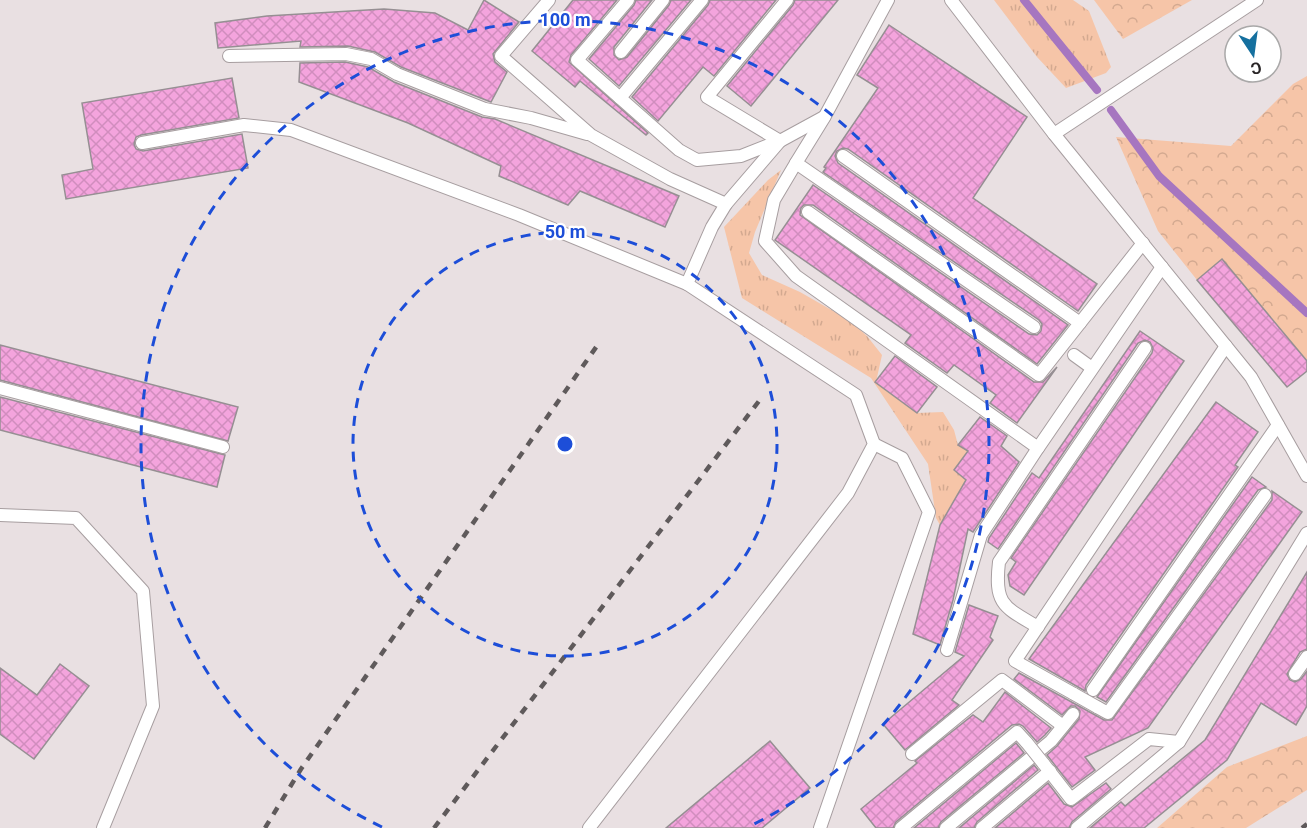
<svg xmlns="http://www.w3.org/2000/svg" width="1307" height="828" font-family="Roboto,sans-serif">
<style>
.grass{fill:url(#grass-tufts)}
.forest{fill:url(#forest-crowns)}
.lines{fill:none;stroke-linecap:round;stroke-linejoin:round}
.stream{stroke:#a676c0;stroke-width:8}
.building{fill:url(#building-cross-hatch);stroke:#968f93;stroke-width:1.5}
.lane-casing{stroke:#a79ea0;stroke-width:14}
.lane{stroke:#fff;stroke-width:12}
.rail{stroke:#5f5a5b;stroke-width:4.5;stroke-dasharray:8 8;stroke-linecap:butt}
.lane-bridge-casing{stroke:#a79ea0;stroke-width:14;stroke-linecap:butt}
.lane-bridge{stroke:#fff;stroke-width:12}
.ring{fill:none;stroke:#1d4ed8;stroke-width:3;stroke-dasharray:10 8}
.centre{fill:#1d4ed8;stroke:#fff;stroke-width:3}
.ring-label{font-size:18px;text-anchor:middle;font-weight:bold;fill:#1d4ed8;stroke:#fff;stroke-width:4.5;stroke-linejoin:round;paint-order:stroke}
</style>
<defs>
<pattern id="grass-tufts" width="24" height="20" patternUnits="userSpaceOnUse" patternTransform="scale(1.5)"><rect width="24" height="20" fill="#f6c5a8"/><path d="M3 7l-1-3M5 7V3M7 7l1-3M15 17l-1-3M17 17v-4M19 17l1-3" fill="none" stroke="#d3a990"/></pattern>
<pattern id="forest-crowns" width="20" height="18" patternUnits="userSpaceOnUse" patternTransform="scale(1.5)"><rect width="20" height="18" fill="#f6c5a8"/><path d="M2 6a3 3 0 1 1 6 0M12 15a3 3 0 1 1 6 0" fill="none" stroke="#d3a990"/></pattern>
<pattern id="building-cross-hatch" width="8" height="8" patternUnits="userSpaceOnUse" patternTransform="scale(1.5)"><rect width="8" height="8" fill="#f4a4dd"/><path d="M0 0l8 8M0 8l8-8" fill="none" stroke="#d18dbe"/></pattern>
</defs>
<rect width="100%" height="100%" fill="#e9e0e2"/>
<g class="grass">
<path d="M994,0H1073L1089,11L1111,67L1106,73L1066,88L1037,57Z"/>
<path d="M781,170L755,232L749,253L762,275L800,292L849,320L867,336L882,355L876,382L917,413L943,412L954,430L958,445L968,451L954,470L966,480L940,525L936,518L928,464L871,378L742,298L724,227L768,180Z"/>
</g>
<g class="forest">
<path d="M1094,0H1192L1123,39Z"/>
<path d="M1307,76V361L1222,260L1197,280L1158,231L1116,137L1231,146L1293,84Z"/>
<path d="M1307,736V790L1246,828H1157L1227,767Z"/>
</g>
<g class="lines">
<g class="stream">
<path d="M1024,0L1097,90"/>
<path d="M1111,110L1159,176L1307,313"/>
</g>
</g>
<g class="building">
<path d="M484,0L519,22L493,54L495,62L507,72L491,102L401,67L375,52L348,46L300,47L301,41L218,48L215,23L267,16L384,9L435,13L468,30Z"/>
<path d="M573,0H617L571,55L569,62L648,133L646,135L580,81L575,87L532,51Z"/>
<path d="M636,0H652L614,47V55L619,60L627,57L669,5L671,0H691L619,86L589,59L634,5Z"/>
<path d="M710,0H776L714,76L703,67L658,121L632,97L708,5Z"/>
<path d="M795,0H838L751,106L727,86L793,5Z"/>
<path d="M889,25L1027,117L973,198L1097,284L1078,311L848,149L843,148L837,151L835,156L838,163L1068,325L1037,364L813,205H804L801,208L800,215L1034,382H1043L1057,367L1017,423L990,403L996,395L954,365L947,373L905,343L911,335L775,240L813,185L1029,334L1037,335L1041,331L1042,324L1039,320L823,172L826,168L824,167L878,88L857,75Z"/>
<path d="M345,62L368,67L394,82L482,117L495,119L679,196L665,227L580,191L568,205L499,176L501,166L408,123L299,82L300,63Z"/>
<path d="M232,78L239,118L141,135L136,137L134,144L136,149L143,151L242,134L248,168L66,199L62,175L93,169L82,103Z"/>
<path d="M1222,259L1307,361V371L1287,387L1197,280Z"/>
<path d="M1140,331L1184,361L1024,595L1010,586L1008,575L1016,562L1011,558L1152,353L1153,348L1150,342L1145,340L1138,343L998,549L988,542L989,538L1032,473L1039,478Z"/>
<path d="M0,345L238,407L228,441L0,380Z"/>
<path d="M895,356L937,387L917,413L875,382Z"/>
<path d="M0,397L225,455L217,487L0,430Z"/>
<path d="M1216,402L1258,432L1235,465L1238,467L1086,685L1085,691L1029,659Z"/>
<path d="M980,417L1007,436L1001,446L1019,462L973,532L968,529L953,600L940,645L913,634L940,525L966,480L954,470L968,451L958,445Z"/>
<path d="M1252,477L1266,487L1258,490L1106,702L1097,697Z"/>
<path d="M1272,491L1302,512L1148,728L1085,757L1095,770L1072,787L1047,755L1057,746L1079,719L1080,711L1075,706H1071L1062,715L1014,679L1019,673L1104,720H1112L1272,500Z"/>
<path d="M1307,572V649L1300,652L1287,674L1290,680L1295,682L1301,679L1307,671V706L1296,725L1261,703L1227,760L1144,828H1090L1121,802L1125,806L1205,740Z"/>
<path d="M969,605L998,616L990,637L993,640L952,700L959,705L905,750L883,724L964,656L955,652Z"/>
<path d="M60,664L89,686L34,759L0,734V668L37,695Z"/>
<path d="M1005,692L1051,728L1045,735L1037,742L1023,726L1019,724L1012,725L896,822L893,828H876L861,809L917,763L915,761L973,715L983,722Z"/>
<path d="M770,741L810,788L762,828H666Z"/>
<path d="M1016,743L1024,753L941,822L938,828H914Z"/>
<path d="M1034,765L1038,770L977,822L974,828H959Z"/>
<path d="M1048,783L1064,804L1072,807L1106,783L1111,789L1072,822L1069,828H995Z"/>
</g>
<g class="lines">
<g class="lane-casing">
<g id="lane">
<path d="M549,0L501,56L591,135L670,179L726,204L780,141"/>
<path d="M628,0L577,60L679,150L697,160L741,156L779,141"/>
<path d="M787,0L707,97L780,141L824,117"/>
<path d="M888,0L825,116L796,163L1034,327"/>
<path d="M951,0L1054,134L1251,377L1307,476"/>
<path d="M621,52L663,0"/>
<path d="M229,56L346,54L371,59L397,74L485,109L531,118L587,134"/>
<path d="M620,98L702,0"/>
<path d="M1054,134L1257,0"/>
<path d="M142,143L244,125L291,130L519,215L687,284"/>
<path d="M796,163L774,200L765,241L796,276L1038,448L1162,267"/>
<path d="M808,212L1039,375L1080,323L843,156"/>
<path d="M1080,323L1143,243"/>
<path d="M1074,355L1092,368"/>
<path d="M0,388L223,447"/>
<path d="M0,515L76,518L143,591L153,706L103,828"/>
<path d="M1038,627C1004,607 994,605 999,562L1145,348"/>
<path d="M947,650L981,535L1038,448"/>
<path d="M1295,674L1307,657"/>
<path d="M1093,690L1278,425"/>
<path d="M1074,694L1015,661L1226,346"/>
<path d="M1097,707L1108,713L1265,495"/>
<path d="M912,754L1002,680L1063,726"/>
<path d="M1043,763L1071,799L1149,739L1179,742"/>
<path d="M589,828L848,493L874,444L856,395L687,284L712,227L726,204"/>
<path d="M820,828L929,512L902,458L874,444"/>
<path d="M901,828L1017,732L1027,743"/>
<path d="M946,828L1051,741L1073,714"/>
<path d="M982,828L1050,771"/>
<path d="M1077,828L1179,742L1307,533"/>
</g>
</g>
<use href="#lane" class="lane"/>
<g class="rail">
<path d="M265,828L301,769L599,343"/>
<path d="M434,828L759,401"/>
<path d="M1302,828L1307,824"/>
</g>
<g class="lane-bridge-casing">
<g id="lane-bridge">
<path d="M1074,694L1097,707"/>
<path d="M1027,743L1043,763"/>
</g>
</g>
<use href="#lane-bridge" class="lane-bridge"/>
</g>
<g class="ring">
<circle cx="565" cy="444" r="212"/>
<path d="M382 827A424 424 0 1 1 748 827"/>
</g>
<circle cx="565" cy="444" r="9" class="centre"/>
<g class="ring-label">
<text x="565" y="26">100 m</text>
<text x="565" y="238">50 m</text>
</g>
<g transform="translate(1253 54) rotate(167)"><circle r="28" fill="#ffffff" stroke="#a9a8a8" stroke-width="1.5"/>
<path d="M0-4.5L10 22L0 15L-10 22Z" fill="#15709f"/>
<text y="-9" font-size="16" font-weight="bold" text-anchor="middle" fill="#292526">С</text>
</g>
</svg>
